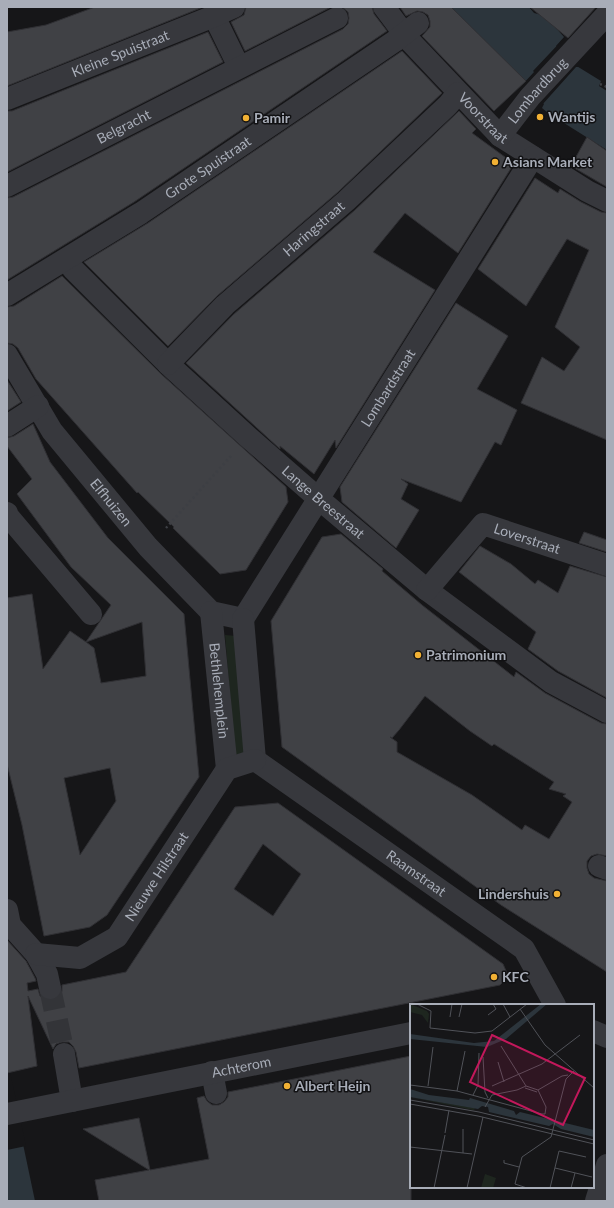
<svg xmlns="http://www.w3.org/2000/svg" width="614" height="1208" font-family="Lato,sans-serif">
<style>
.green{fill:#1e261f}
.water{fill:#2c353c}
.pier{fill:#161618}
.building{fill:#404145;stroke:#303034;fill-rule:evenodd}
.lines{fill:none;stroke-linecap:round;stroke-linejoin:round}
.minor-tunnel{stroke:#333438;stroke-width:22;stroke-dasharray:22 11;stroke-linecap:butt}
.path{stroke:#3d3f44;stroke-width:2.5;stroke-dasharray:2 3;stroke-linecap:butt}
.minor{stroke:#37383d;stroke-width:22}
.poi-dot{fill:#f2b134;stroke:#111113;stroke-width:1.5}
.labels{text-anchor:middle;stroke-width:3;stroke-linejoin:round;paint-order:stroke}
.street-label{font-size:14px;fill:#a8adb8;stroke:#111113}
.poi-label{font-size:14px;font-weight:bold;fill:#a8adb8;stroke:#111113;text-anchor:start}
.inset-road{fill:none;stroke:#505258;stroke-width:1}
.view{fill:#c2185b;fill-opacity:0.15;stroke:#c2185b;stroke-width:2}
.inset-edge{fill:none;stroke:#a8adb8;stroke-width:2}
</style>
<rect width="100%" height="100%" fill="#161618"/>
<path class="green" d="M225,635L236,636L248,752L235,755Z"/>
<g class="water">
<path d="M451,7H529L534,13L545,16L564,37L556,46L575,65L601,81L599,86L607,91V150L548,113L542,108L544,104L523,84Z"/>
<path d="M7,1068L35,1201H7Z"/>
</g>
<g class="pier">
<path d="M566,36L565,38L558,46L579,67H576L542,105L522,85L534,72L533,71Z"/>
<path d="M10,1072L26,1146L7,1150V1073Z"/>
</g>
<g class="building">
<path d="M95,7H203L7,86V32L46,25Z"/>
<path d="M246,7H331L245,51L231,22L244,15Z"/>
<path d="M342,7H372L374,14L387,31L134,202L7,280V198L13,197L343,29L348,24L349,18L348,12Z"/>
<path d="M400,7H451L526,81L494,111L422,36L430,27V21L428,15L423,12L417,11L406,16Z"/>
<path d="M530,7H596L568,38Z"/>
<path d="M208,32L223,62L7,172V111H12Z"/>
<path d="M402,51L442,93L338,192L217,296L168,346L84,262L148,223Z"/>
<path d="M459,111L476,129L472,133L509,160L508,161L513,165L458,253L405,213L373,252L435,290L336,448L335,440L314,474L280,446V449L186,363L234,314L355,210Z"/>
<path d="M587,137L607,151V187L571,166Z"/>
<path d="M535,178L558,193L560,189L581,202L601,212L607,213V440L521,403L542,357L564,371L580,347L555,327L589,250L567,239L526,306L478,269Z"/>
<path d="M62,276L160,373L286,487L288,502L246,570L220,574L173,528L174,527L138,492L137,493L36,379L18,348L13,344L7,343V307L14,306Z"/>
<path d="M456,303L508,336L477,389L517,410L501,445L495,442L461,502L401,479L408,484L401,499L419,510L396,548L342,502L340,487Z"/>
<path d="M7,380L21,402L7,411Z"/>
<path d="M33,424L50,462L108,538L184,614L199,777L107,915L90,927L44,936L22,825L7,764V598L32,594L43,669L70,631L86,642L111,605L71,567L17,494L32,479L7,446V438L14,436ZM142,622L146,676L101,683L94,648L86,642ZM110,768L116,801L80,855L64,778Z"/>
<path d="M584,532L607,540V552L579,543Z"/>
<path d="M341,534L383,569L382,571L422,605L514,677L516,672L545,693L601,723L607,724V856L597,854L591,856L587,861V868L589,874L594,878L607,881V972L501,905L282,747L271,621L322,537ZM425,696L470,731L492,746L494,744L554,782L549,789L566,794L563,796L572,802L549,839L525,825L522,830L472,795L397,752V742L390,737L392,738L399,730Z"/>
<path d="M480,546L511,564L535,584L538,580L558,593L570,566L607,577V698L558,671L528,649L536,632L459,572Z"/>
<path d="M278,803L503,964L507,973L505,980L500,985L79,1068L76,1052L73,1046L69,1042H62L56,1044L53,1049L28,996L37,1066L7,1073V940L26,961L35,978L36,981L27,983L28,991L38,989L40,996L47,1000H53L59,997L62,991V985L126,972L235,807ZM263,844L301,874L273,916L234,889Z"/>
<path d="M411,1056V1201H99L95,1180L149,1170L83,1129L139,1118L150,1170L209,1159L197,1098L204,1096L207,1101L212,1105H219L224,1102L228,1097V1092Z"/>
</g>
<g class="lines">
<path class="minor-tunnel" d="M50,988L64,1054"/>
<g class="path">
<path d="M600,84L607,87"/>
<path d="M166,528L231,456"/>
</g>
<g class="minor">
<path id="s1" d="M384,7L408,39L500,136L587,191L607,201"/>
<path d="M214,16L239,67"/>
<path id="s2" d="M7,99L214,16L234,7"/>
<path id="s3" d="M500,136L530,97L607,14"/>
<path id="s4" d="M7,186L337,18"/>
<path id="s5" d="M67,260L73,269L168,364L248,437L319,499L427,590L551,682L607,712"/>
<path id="s6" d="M7,295L141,213L395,41L418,23"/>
<path id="s7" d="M7,355L52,431L148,547L211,612L243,619"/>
<path id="s8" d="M168,364L225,305L346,201L448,105L458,93"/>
<path d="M7,426L38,406"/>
<path d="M7,513L8,516L91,614"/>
<path id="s9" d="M427,590L483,524L607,565"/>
<path id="s10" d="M211,612L227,769"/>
<path id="s11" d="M243,619L533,157"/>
<path d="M243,619L255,760"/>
<path id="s12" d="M255,760L524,949L555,1005"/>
<path d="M599,866L607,869"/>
<path d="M7,910L10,925L36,954L47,974L50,988"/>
<path id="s13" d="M36,954L80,958L117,937L227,769L255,760"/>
<path d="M593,1031L607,1037"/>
<path d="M64,1054L72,1101"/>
<path d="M212,1072L216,1093"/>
<path id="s14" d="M7,1114L411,1033"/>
<path d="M596,1201L607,1165"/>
</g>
</g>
<g class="poi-dot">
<circle cx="540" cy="117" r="4"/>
<circle cx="246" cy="118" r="4"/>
<circle cx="495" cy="162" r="4"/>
<circle cx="418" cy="655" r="4"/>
<circle cx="557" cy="894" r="4"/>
<circle cx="494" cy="977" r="4"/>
<circle cx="287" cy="1086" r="4"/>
</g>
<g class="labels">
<g class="street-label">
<text dy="5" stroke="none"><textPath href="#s2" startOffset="122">Kleine Spuistraat</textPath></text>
<text dy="5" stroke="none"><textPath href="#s3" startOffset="59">Lombardbrug</textPath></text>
<text dy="5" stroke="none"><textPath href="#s1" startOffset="149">Voorstraat</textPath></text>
<text dy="5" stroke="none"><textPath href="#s4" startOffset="131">Belgracht</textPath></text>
<text dy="5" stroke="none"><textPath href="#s6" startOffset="238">Grote Spuistraat</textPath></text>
<text dy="5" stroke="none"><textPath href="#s8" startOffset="199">Haringstraat</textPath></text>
<text dy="5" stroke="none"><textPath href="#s11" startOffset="273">Lombardstraat</textPath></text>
<text dy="5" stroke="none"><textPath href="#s7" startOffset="181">Elfhuizen</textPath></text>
<text dy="5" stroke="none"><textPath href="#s5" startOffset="353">Lange Breestraat</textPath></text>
<text dy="5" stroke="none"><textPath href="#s9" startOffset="133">Loverstraat</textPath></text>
<text dy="5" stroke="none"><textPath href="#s10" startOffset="79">Bethlehemplein</textPath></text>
<text dy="5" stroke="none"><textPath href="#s12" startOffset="197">Raamstraat</textPath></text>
<text dy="5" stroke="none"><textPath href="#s13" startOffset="159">Nieuwe Hilstraat</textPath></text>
<text dy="5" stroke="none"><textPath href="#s14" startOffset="239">Achterom</textPath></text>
</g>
<g class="poi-label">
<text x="548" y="122">Wantijs</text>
<text x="254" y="123">Pamir</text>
<text x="503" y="167">Asians Market</text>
<text x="426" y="660">Patrimonium</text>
<text x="549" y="899" text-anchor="end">Lindershuis</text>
<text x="502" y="982">KFC</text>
<text x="295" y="1091">Albert Heijn</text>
</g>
</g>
<g transform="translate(410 1004)">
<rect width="184" height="184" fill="#161618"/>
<path d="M0,0L17,7L19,10L18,19L12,11L0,8ZM0,93L64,104L65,105L63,106ZM75,170L86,174L83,184H71Z" fill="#1e261f"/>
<path d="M131,0H137L96,35L77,43L0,35V30L64,39L84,37ZM0,85L19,91L59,96L60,94L104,107L106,111L110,108L184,126V133L151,125L143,120L139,122L79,108L78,103L72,102L68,105L0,93Z" fill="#2c353c"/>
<path class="inset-road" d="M7,0L21,7L20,24L65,29L82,27L117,0M93,0L100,13M110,5L135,41L184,84M78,11L86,5L83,0M40,13L42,0M49,13L52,0M91,42L116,82M73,53L75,88L78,94M88,58L94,78M0,81L47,87L132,110H135L136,103L128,86M18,82L23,43M82,82L132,60L170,31M116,82L128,86M115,84L127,88M128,86L152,72L158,71M47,87L55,47M63,91L68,81L69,49M0,96L69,108L184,136M0,100L68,112L184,140M75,103L82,91L107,86L116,82M35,129L39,106M0,143L62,150M53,149V125M94,156V159L109,163M145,164L182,173M24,184L35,131M57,184L73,113M117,184L105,180L112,153L141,133L156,75L164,67M140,184L149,147L176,153M161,184L165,169"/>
<path class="view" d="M82,31L175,74L153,121L60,78Z"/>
<rect width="184" height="184" class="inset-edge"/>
</g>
<rect width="614" height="1208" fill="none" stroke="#a8adb8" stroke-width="16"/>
</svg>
